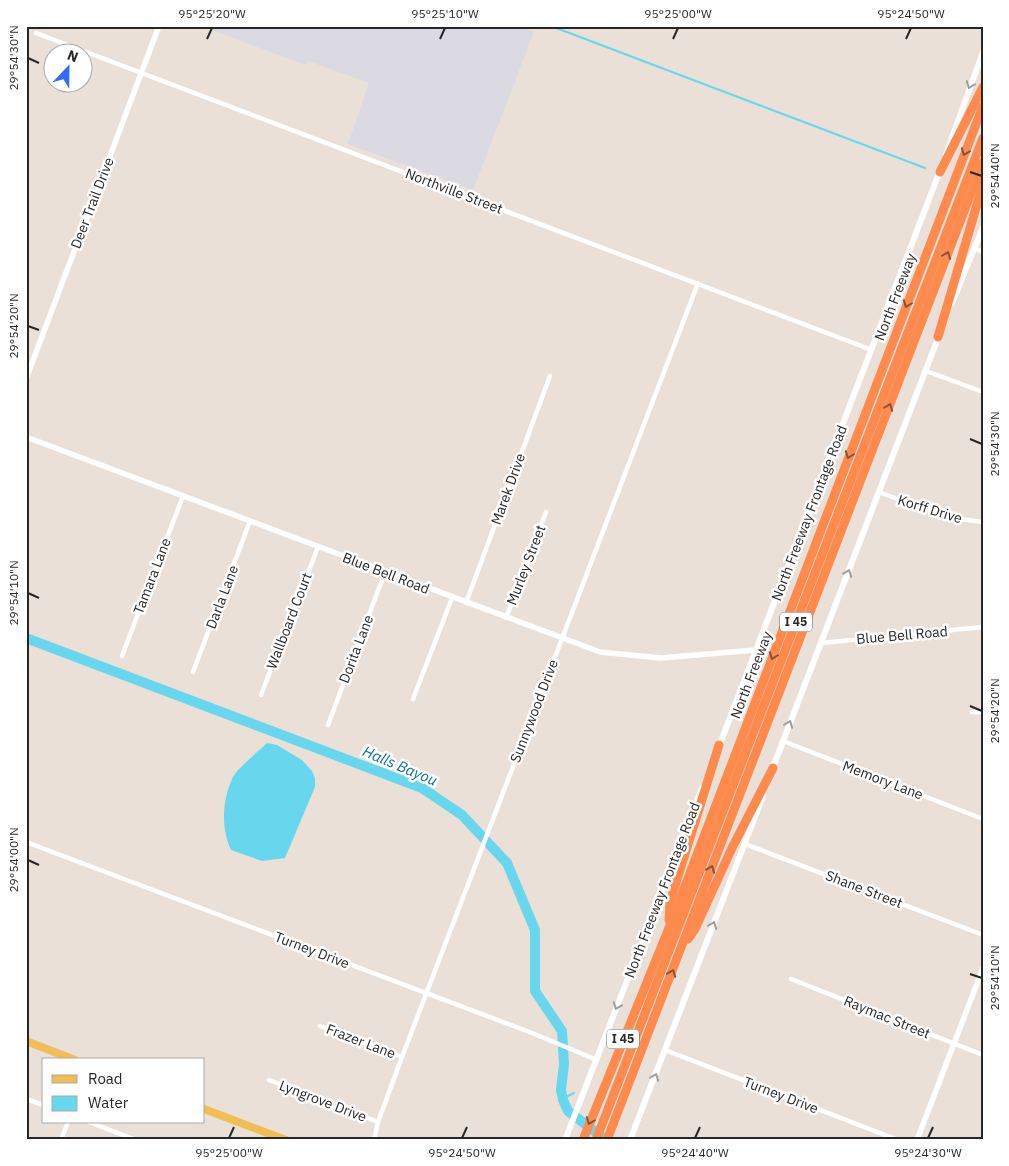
<svg xmlns="http://www.w3.org/2000/svg" width="1009" height="1166" font-family="'IBM Plex Sans',sans-serif">
<style>
.industrial{fill:#dbd9e2}
.water{fill:#68d7ee}
.lines{fill:none;stroke-linecap:round;stroke-linejoin:round}
.stream{stroke:#68d7ee;stroke-width:2}
.river{stroke:#68d7ee;stroke-width:10}
.minor{stroke:#fff;stroke-width:4.5}
.tertiary{stroke:#fff;stroke-width:5.5}
.secondary{stroke:#fff;stroke-width:6}
.primary{stroke:#f1be56;stroke-width:8}
.motorway{stroke:#ff8a4e;stroke-width:9}
.oneway{stroke:#9e9e9e}
.oneway2{stroke:#885439}
.ticks{fill:none;stroke:#272727;stroke-width:2}
.labels{text-anchor:middle;stroke-width:5;stroke-linejoin:round;paint-order:stroke}
.shield{fill:#fff;stroke:#686868;stroke-width:1}
.shield-label{font-size:12px;font-weight:bold;fill:#272727}
.street-label{font-size:14px;fill:#272727;stroke:#fff}
.water-label{font-size:15px;font-style:italic;fill:#0c7396;stroke:#fff}
.neatline{fill:none;stroke:#272727;stroke-width:2}
.ticks-label{font-size:12px;text-anchor:middle;fill:#272727}
</style>
<rect width="100%" height="100%" fill="#eae0d8"/>
<path class="industrial" d="M201,26H519L534,32L473,190L348,144L369,83L308,61L306,65Z"/>
<path class="water" d="M267,743L277,745L302,760L312,771L315,778V787L285,858L262,861L231,850C221,829 222,801 232,779C237,768 258,752 267,743Z"/>
<g class="lines">
<g class="stream">
<path d="M551,26L925,168"/>
<path d="M562,1099L574,1093"/>
</g>
<path class="river" d="M26,638L422,788L462,815L507,863L535,930V991L562,1031L564,1064L561,1090L563,1100L568,1111L606,1140"/>
<g class="minor">
<path d="M36,33L872,350"/>
<path d="M974,248L983,252"/>
<path d="M926,371L983,392"/>
<path d="M879,492L945,517L983,522"/>
<path d="M466,603L550,376"/>
<path d="M506,618L546,512"/>
<path d="M821,643L983,627"/>
<path d="M122,656L183,496"/>
<path d="M193,672L250,521"/>
<path d="M261,695L318,547"/>
<path d="M413,699L452,598"/>
<path d="M972,712H983"/>
<path d="M328,725L385,572"/>
<path d="M783,741L983,819"/>
<path d="M26,842L532,1033L597,1060"/>
<path d="M745,844L983,935"/>
<path d="M791,979L983,1055"/>
<path d="M320,1026L402,1057"/>
<path d="M665,1050L898,1140"/>
<path d="M269,1080L378,1122"/>
<path d="M26,1099L44,1105"/>
<path d="M89,1122L136,1140"/>
<path d="M61,1140L68,1122"/>
<path d="M374,1140L378,1122L402,1057L698,283"/>
</g>
<g class="tertiary">
<path d="M26,379L159,26"/>
<path d="M26,437L600,652L661,658L755,650"/>
<path d="M917,1140L983,968"/>
</g>
<g class="secondary">
<path d="M946,154L983,52"/>
<path d="M952,303L983,227"/>
<path d="M718,749L941,168"/>
<path d="M772,770L940,333"/>
<path d="M565,1140L702,788"/>
<path d="M630,1140L763,796"/>
</g>
<g class="primary">
<path d="M26,1041L75,1060"/>
<path d="M204,1109L286,1140"/>
</g>
<g class="motorway">
<path d="M940,172L983,87"/>
<path d="M938,337L983,184"/>
<path d="M669,920L670,902L719,745"/>
<path d="M688,939L695,929L732,848L773,768"/>
<path d="M583,1140L669,928L983,106"/>
<path d="M596,1140L983,138"/>
<path d="M607,1140L983,162"/>
</g>
</g>
<defs><path id="oneway-chevron" d="M-2-3.5L2.5 0L-2 3.5" fill="none" stroke-width="1.6" stroke-linecap="round" stroke-linejoin="round" transform="scale(1.25)"/></defs>
<g class="oneway">
<use href="#oneway-chevron" transform="translate(970 85) rotate(111)"/>
<use href="#oneway-chevron" transform="translate(848 573) rotate(-69)"/>
<use href="#oneway-chevron" transform="translate(789 724) rotate(-69)"/>
<use href="#oneway-chevron" transform="translate(713 925) rotate(-69)"/>
<use href="#oneway-chevron" transform="translate(617 1006) rotate(111)"/>
<use href="#oneway-chevron" transform="translate(655 1077) rotate(-69)"/>
</g>
<g class="oneway2">
<use href="#oneway-chevron" transform="translate(965 152) rotate(111)"/>
<use href="#oneway-chevron" transform="translate(947 255) rotate(-69)"/>
<use href="#oneway-chevron" transform="translate(907 304) rotate(111)"/>
<use href="#oneway-chevron" transform="translate(889 407) rotate(-69)"/>
<use href="#oneway-chevron" transform="translate(849 455) rotate(111)"/>
<use href="#oneway-chevron" transform="translate(773 656) rotate(111)"/>
<use href="#oneway-chevron" transform="translate(711 869) rotate(-69)"/>
<use href="#oneway-chevron" transform="translate(672 973) rotate(-69)"/>
<use href="#oneway-chevron" transform="translate(590 1121) rotate(111)"/>
</g>
<path class="ticks" d="M207,39L212,28M440,39L445,28M673,39L678,28M906,39L911,28M28,58L39,63M970,172L982,176M28,326L39,330M970,439L982,444M28,593L39,598M970,706L982,711M28,860L39,865M970,974L982,978M229,1138L234,1127M462,1138L467,1127M695,1138L700,1127M928,1138L933,1127"/>
<g class="labels">
<g class="shield">
<rect x="780" y="612.5" width="32" height="19" rx="4"/>
<rect x="607" y="1029.5" width="32" height="19" rx="4"/>
</g>
<g class="shield-label">
<text x="796" y="626">I 45</text>
<text x="623" y="1043">I 45</text>
</g>
<g class="street-label">
<text transform="translate(454 191) rotate(21)" y="5">Northville Street</text>
<text transform="translate(92 203) rotate(-69)" y="5">Deer Trail Drive</text>
<text transform="translate(895 297) rotate(-69)" y="5">North Freeway</text>
<text transform="translate(508 489) rotate(-70)" y="5">Marek Drive</text>
<text transform="translate(930 509) rotate(17)" y="5">Korff Drive</text>
<text transform="translate(809 513) rotate(-69)" y="5">North Freeway Frontage Road</text>
<text transform="translate(526 565) rotate(-69)" y="5">Murley Street</text>
<text transform="translate(386 573) rotate(21)" y="5">Blue Bell Road</text>
<text transform="translate(152 576) rotate(-69)" y="5">Tamara Lane</text>
<text transform="translate(222 597) rotate(-69)" y="5">Darla Lane</text>
<text transform="translate(289 621) rotate(-69)" y="5">Wallboard Court</text>
<text transform="translate(902 635) rotate(-5)" y="5">Blue Bell Road</text>
<text transform="translate(356 649) rotate(-69)" y="5">Dorita Lane</text>
<text transform="translate(751 675) rotate(-69)" y="5">North Freeway</text>
<text transform="translate(534 711) rotate(-69)" y="5">Sunnywood Drive</text>
<text transform="translate(883 780) rotate(21)" y="5">Memory Lane</text>
<text transform="translate(864 889) rotate(21)" y="5">Shane Street</text>
<text transform="translate(662 890) rotate(-69)" y="5">North Freeway Frontage Road</text>
<text transform="translate(312 950) rotate(21)" y="5">Turney Drive</text>
<text transform="translate(887 1017) rotate(22)" y="5">Raymac Street</text>
<text transform="translate(361 1041) rotate(21)" y="5">Frazer Lane</text>
<text transform="translate(781 1095) rotate(21)" y="5">Turney Drive</text>
<text transform="translate(323 1101) rotate(21)" y="5">Lyngrove Drive</text>
</g>
<g class="water-label">
<text transform="translate(400 766) rotate(23)" y="5">Halls Bayou</text>
</g>
</g>
<rect width="1009" height="1166" fill="none" stroke="#ffffff" stroke-width="55"/>
<rect x="42" y="1058" width="162" height="65" fill="#ffffff" stroke="#a9a9a9"/>
<rect x="52" y="1075" width="25" height="8" fill="#f1be56" stroke="#a9a9a9"/>
<text x="88" y="1084" font-size="15" fill="#272727">Road</text>
<rect x="52" y="1096" width="25" height="15" fill="#68d7ee" stroke="#a9a9a9"/>
<text x="88" y="1108" font-size="15" fill="#272727">Water</text>
<g transform="translate(68 68) rotate(22)"><circle r="24" fill="#ffffff" stroke="#a9a9a9"/>
<path d="M0-4L9 19L0 12L-9 19Z" fill="#346bfb"/>
<text y="-8" font-size="14" font-weight="bold" text-anchor="middle" fill="#272727">N</text>
</g>
<rect x="28" y="28" width="954" height="1110" class="neatline"/>
<g class="ticks-label">
<text x="212" y="18">95°25'20"W</text>
<text x="445" y="18">95°25'10"W</text>
<text x="678" y="18">95°25'00"W</text>
<text x="911" y="18">95°24'50"W</text>
<text transform="translate(14 58) rotate(-90)" y="4">29°54'30"N</text>
<text transform="translate(995 176) rotate(-90)" y="4">29°54'40"N</text>
<text transform="translate(14 326) rotate(-90)" y="4">29°54'20"N</text>
<text transform="translate(995 444) rotate(-90)" y="4">29°54'30"N</text>
<text transform="translate(14 593) rotate(-90)" y="4">29°54'10"N</text>
<text transform="translate(995 711) rotate(-90)" y="4">29°54'20"N</text>
<text transform="translate(14 860) rotate(-90)" y="4">29°54'00"N</text>
<text transform="translate(995 978) rotate(-90)" y="4">29°54'10"N</text>
<text x="229" y="1157">95°25'00"W</text>
<text x="462" y="1157">95°24'50"W</text>
<text x="695" y="1157">95°24'40"W</text>
<text x="928" y="1157">95°24'30"W</text>
</g>
</svg>
